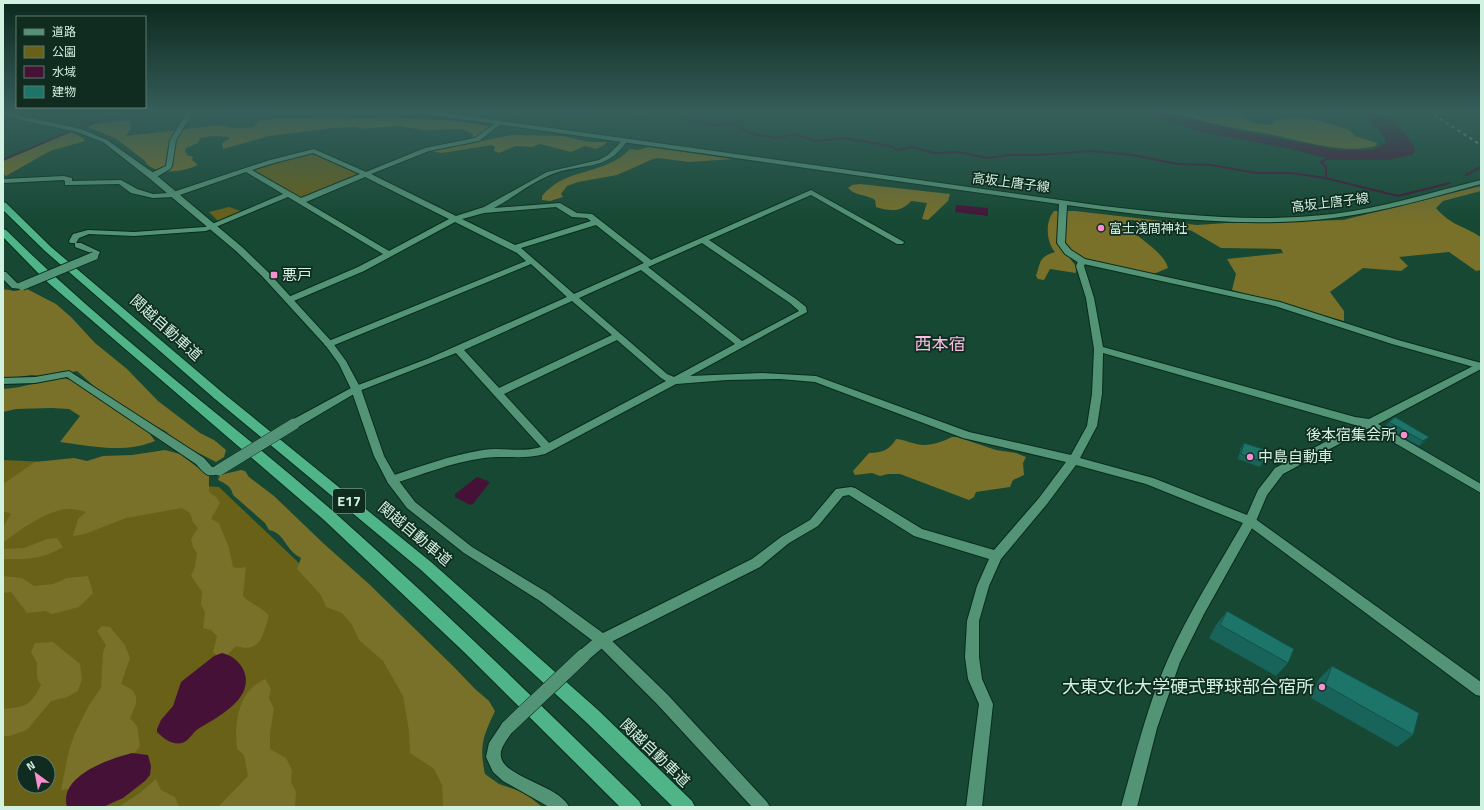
<svg xmlns="http://www.w3.org/2000/svg" width="1484" height="810" font-family="'Titillium Web','Noto Sans JP',sans-serif">
<style>
.green{fill:#696118;fill-rule:evenodd}
.forest{fill:#797029}
.water{fill:#461136}
.lines{fill:none;stroke-linecap:round;stroke-linejoin:round}
.stream{stroke:#461136;stroke-width:2}
.street-casing{stroke:#082c1d;stroke-width:2}
.secondary-casing{stroke:#082c1d;stroke-width:2}
.highway-casing{stroke:#082c1d;stroke-width:2}
.street{fill:#549476;fill-rule:evenodd}
.secondary{fill:#549476;fill-rule:evenodd}
.highway{fill:#4fb589;fill-rule:evenodd}
.rail{stroke:#83aa97;stroke-width:2;stroke-dasharray:3.5 3.5;stroke-linecap:butt}
.street-bridge-far2-casing{stroke:#082c1d;stroke-width:10;stroke-linecap:butt}
.street-bridge-far1-casing{stroke:#082c1d;stroke-width:12;stroke-linecap:butt}
.street-bridge-casing{stroke:#082c1d;stroke-width:15;stroke-linecap:butt}
.street-bridge-far2{stroke:#549476;stroke-width:8}
.street-bridge-far1{stroke:#549476;stroke-width:11}
.street-bridge{stroke:#549476;stroke-width:14}
.wall{fill:#19645a}
.shaded-wall{fill:#14514a}
.building{fill:#1d7469;stroke:#14514a}
.poi-dot{fill:#f690d0;stroke:#102b1f;stroke-width:1.5}
.labels{text-anchor:middle;stroke-width:3.5;stroke-linejoin:round;paint-order:stroke}
.far-street-label{font-size:13px;fill:#d2f2e1;stroke:#102b1f}
.far-poi-label{font-size:13px;fill:#d2f2e1;stroke:#102b1f;text-anchor:start}
.shield{fill:#102b1f;stroke:#98b6a7;stroke-width:1}
.shield-label{font-size:14px;font-weight:bold;fill:#d2f2e1}
.poi-label{font-size:15px;fill:#d2f2e1;stroke:#102b1f;text-anchor:start}
.street-label{font-size:15px;fill:#d2f2e1;stroke:#102b1f}
.quarter-label{font-size:17px;fill:#f9bfe2;stroke:#102b1f}
.near-poi-label{font-size:18px;fill:#d2f2e1;stroke:#102b1f;text-anchor:end}
</style>
<rect width="100%" height="100%" fill="#164833"/>
<g class="green">
<path d="M310,153L360,174L304,198H300L252,169L283,159Z"/>
<path d="M229,207L244,212L220,223L209,212Z"/>
<path d="M3,460L111,465L176,484L219,487L385,645L463,807H3ZM24,762H48V786H24Z"/>
</g>
<g class="forest">
<path d="M1166,111C1180,111 1194,116 1208,115L1210,111H1241V114C1251,123 1258,125 1271,125L1274,121L1283,118L1304,117L1348,129L1355,136L1377,143L1376,146C1343,154 1307,142 1274,135C1238,128 1201,123 1166,111Z"/>
<path d="M344,117L353,119L396,117L403,119C415,118 484,122 489,127L476,138H472L473,134L462,129L423,130L399,126L360,129L357,127L333,128L269,136L223,149L222,143L229,139V137L212,136L200,138L198,143L186,148L185,151L187,155L193,157L192,160L198,165C183,172 154,177 144,160L115,138L88,127L95,124L129,120L131,122L130,130L126,136L221,125L233,128H247L253,127L259,121L276,119Z"/>
<path d="M72,132L83,138L85,141L50,151L6,176L3,173V161L62,134Z"/>
<path d="M511,135L563,136L589,142H606V144L596,149L585,146L571,152L540,144L532,147L516,146L499,153L494,151L495,147L492,145L442,153L431,151Z"/>
<path d="M649,147L733,159L689,162L658,158L653,159L617,175L578,182L567,186L561,194L563,197L550,201L542,200V196C567,166 605,176 630,149L638,150Z"/>
<path d="M860,184L950,194L948,201L928,220L922,219L927,203L911,201C901,213 889,211 876,207L875,200C866,194 855,196 848,188L852,185Z"/>
<path d="M1481,186V191L1443,201L1436,208C1452,226 1462,225 1481,237V270L1476,271L1449,252L1399,257L1408,266L1401,271L1363,268L1330,292L1344,311V321L1232,290L1236,274L1227,259L1283,253L1281,249L1221,248L1192,231L1175,226L1143,227C1138,220 1134,219 1126,221V226C1137,237 1165,253 1168,268L1156,273H1147L1068,256L1076,266V273L1050,269L1044,280L1038,279L1036,276C1041,261 1039,257 1055,252C1046,242 1045,221 1054,211H1075L1197,225L1226,223L1343,220Z"/>
<path d="M3,289L14,291L27,289L56,304L71,317L95,343L127,369L158,401L200,433L214,440L226,450L224,457L216,462L181,444L165,431L131,413L105,396L77,371L47,377L32,375L3,379Z"/>
<path d="M64,378L76,382L96,397L147,430L155,441C125,454 92,446 60,442L80,416L69,409L52,408L16,409L3,412V389C24,388 43,380 64,378Z"/>
<path d="M952,437H957L996,450L1016,453L1026,457L1023,463L1024,475L1013,480L1010,487L976,492L974,497L969,500L900,474H888L880,476L872,473L855,475L853,471L869,453C881,453 890,450 896,439C906,440 915,445 924,445C934,445 944,441 952,437Z"/>
<path d="M165,450L180,454L209,476V492L216,497L220,503L211,519L219,523L229,548L233,567L238,568L246,567L243,596C250,604 263,607 269,616C263,633 262,654 236,646L224,658H219L213,652L217,636L211,630L203,628L205,613L201,604L202,592L191,576L195,567L197,553L193,547L191,539L198,528L193,522L190,513L182,508L126,518L85,534L73,536L78,519L86,512C80,511 73,508 67,509C46,511 19,530 3,543V527L11,514L3,511V484L35,462L74,458L87,461L103,456L132,455Z"/>
<path d="M241,470L245,471L249,477L274,496L323,543L369,584L454,667L475,689L489,701L495,711C483,737 479,745 485,774L499,784L525,793L542,807H443L442,785L434,769L410,753L409,731L403,696L383,661L359,640L352,625L342,613L326,607L321,595L297,569L301,558C284,549 286,534 269,530L265,523L233,495C231,486 226,484 218,480L220,475Z"/>
<path d="M57,538L63,547C44,559 25,560 3,559V549L24,548L47,539Z"/>
<path d="M3,576L22,578L34,586L53,584L67,578L88,576L93,593L79,607L52,614L45,611L27,613L11,592L3,593Z"/>
<path d="M102,626L110,627L125,645L130,658L121,684C140,691 139,701 130,718L137,726L140,746L128,762L80,788L61,790L69,750L75,733L89,705L101,688L103,652L106,645L97,631Z"/>
<path d="M53,642L80,664L82,679L78,691L67,697L51,701L27,730L9,736H3V709C26,707 30,706 41,685L37,678V663L31,652L35,643Z"/>
<path d="M265,679L271,689L269,698L274,709L270,733V749L286,758L292,770L291,782L296,792L295,807H218L248,776L244,755L237,749C234,723 238,691 265,679Z"/>
<path d="M156,779L161,790L175,797L179,807H119L141,792Z"/>
</g>
<g class="water">
<path d="M1138,111H1163L1245,132L1340,150H1373L1386,143C1384,129 1367,119 1356,111C1361,111 1370,109 1375,111C1388,115 1412,138 1416,150L1412,155L1388,160H1333L1291,149L1201,132Z"/>
<path d="M956,205L988,208V216L955,212Z"/>
<path d="M477,477L490,482L473,504L470,505L455,497V494Z"/>
<path d="M222,653C231,655 239,661 243,669C257,698 217,717 198,729C192,733 189,741 182,743C172,745 164,739 157,732V729L161,720L173,706L181,682L214,656Z"/>
<path d="M132,753L148,755L151,766L150,775L145,781L123,798L103,807H67C58,776 109,759 132,753Z"/>
</g>
<g class="lines">
<g class="stream">
<path d="M191,111H197"/>
<path d="M396,111L488,124"/>
<path d="M619,111L635,119L674,116L711,125L733,124L749,133L775,138L795,134L815,141L844,138L890,146L897,150L912,147L934,153L959,152L987,158L1009,155H1039L1091,151L1133,155L1177,164L1211,165L1256,173H1291L1326,178"/>
<path d="M506,121L557,112L581,113L602,111"/>
<path d="M83,126L101,120L171,111"/>
<path d="M3,160L71,131"/>
<path d="M1466,175L1481,167"/>
<path d="M1326,176V167L1321,162L1331,157"/>
<path d="M1325,178L1398,196L1450,183"/>
</g>
<g class="street-casing">
<g id="street">
<path d="M188,111H194L176,140L172,166L170,169L155,178H149V174L166,166L170,140Z"/>
<path d="M497,122L502,123L479,141L429,151L371,174L456,216L484,207L547,172L599,160L608,155L624,139L627,141C606,173 581,162 550,175C530,183 513,198 494,208L560,203L577,213L592,214L651,260L811,190L904,242L903,244H897L811,195L709,240L796,299L806,307L807,312L690,376L762,373L816,376L969,432L1071,455L1087,426L1092,394L1094,349L1086,298L1076,266L1079,259H1082L1086,261L1084,266L1094,298L1103,347L1355,417L1369,419L1481,362V369L1378,424L1481,484V493L1369,428L1283,474L1267,495L1256,521L1204,614L1180,662L1157,728L1137,807H1121C1135,757 1147,706 1168,659C1189,612 1217,568 1243,523L1146,484L1076,465L1047,504L1001,559L989,586L979,621V657L982,679L993,704L982,807H966L979,704L968,679L965,657L967,621L977,586L989,559L914,536L849,495L843,496L818,526L789,543L760,567L607,644L588,660L583,662L578,660L576,656L578,652L597,636L752,559L781,537L810,520L836,489L851,487L855,488L922,529L994,550L1039,498L1066,462L963,438L815,382L780,379L727,380L676,384L545,454C524,460 504,455 484,458C452,462 422,475 392,484L388,483L387,480L388,477C419,467 451,455 483,450C502,447 522,453 541,447L456,353L359,391L298,427H290L289,424L290,421L353,387L427,359L567,297L531,264L332,346H326L324,344L326,342L526,261L517,253L455,222L364,271L289,303L285,300L286,298L358,267L383,254L288,197L206,231L134,236L89,234L79,238L76,243H70L69,241L73,234L88,230L134,232L205,227L283,194L246,172L174,197L153,198L131,193L119,184L68,185H65V181L63,180L3,183V179L64,176L72,178V181L121,180L137,189L153,194L170,193L270,160L314,149L366,172L425,148L475,138ZM313,153L360,174L301,198L252,170L274,163ZM365,177L449,219L389,251L306,202ZM556,207L572,217L587,218L591,221L515,245L462,219L484,213ZM596,225L644,263L574,294L521,248ZM702,243L790,303L799,311L742,341L648,267ZM641,270L735,344L674,377L667,374L579,298ZM572,301L612,335L499,388L464,350ZM617,340L661,378L666,381L549,443L504,394ZM1103,353L1355,425H1358L1275,468L1258,490L1247,515L1153,478L1080,458L1097,426L1102,394Z"/>
<path d="M75,243H81L100,252L97,258H91L90,256L91,253L75,247Z"/>
<path d="M3,272H6L17,283L25,284L26,286L22,289L12,288L3,279Z"/>
<path d="M69,371L204,458L212,467L219,466L223,467L224,470L223,473C207,478 206,475 196,464L67,377L35,383L3,384V378L35,377Z"/>
<path d="M508,720L513,722L515,727C511,736 499,746 501,757C504,777 560,786 569,807H549L503,781L493,772L486,757L489,743L503,722Z"/>
</g>
</g>
<g class="secondary-casing">
<g id="secondary">
<path d="M415,111H431L1103,206C1180,215 1257,223 1333,214C1383,208 1432,192 1481,180V184C1432,197 1383,212 1333,218C1244,229 1155,217 1067,205L1065,243L1071,250L1085,259L1280,302L1398,340L1481,363V369L1392,344L1275,306L1079,263L1065,254L1057,243L1059,204L418,113Z"/>
<path d="M3,112L81,129L107,140L155,174L242,247L268,272L332,342L346,361L361,389L384,456L396,477L415,502L472,547L548,593L607,636L667,694L767,802L770,807H752L657,704L597,644L540,601L464,553L407,508L388,483L374,456L351,389L339,364L326,346L262,276L236,251L149,178L103,142L77,132L3,116Z"/>
<path d="M1250,516L1254,518L1481,682V696L1476,695L1246,524L1244,521L1246,518Z"/>
</g>
</g>
<g class="highway-casing">
<g id="highway">
<path d="M3,202L6,203L51,247L223,393L431,562L598,710L692,801L695,807H673L586,722L421,570L215,399L45,251L3,210Z"/>
<path d="M3,229L6,230C109,332 225,417 334,512C439,605 539,703 639,801L642,807H620L464,652L324,520L45,280L3,237Z"/>
</g>
</g>
<use href="#street" class="street"/>
<use href="#secondary" class="secondary"/>
<use href="#highway" class="highway"/>
<path class="rail" d="M1428,111L1481,145"/>
<g class="street-bridge-far2-casing">
<path id="street-bridge-far2" d="M22,286L94,256"/>
</g>
<g class="street-bridge-far1-casing">
<path id="street-bridge-far1" d="M219,470L294,424"/>
</g>
<g class="street-bridge-casing">
<path id="street-bridge" d="M508,727L583,656"/>
</g>
<use href="#street-bridge-far2" class="street-bridge-far2"/>
<use href="#street-bridge-far1" class="street-bridge-far1"/>
<use href="#street-bridge" class="street-bridge"/>
</g>
<g class="wall">
<path d="M1389,422L1425,442L1419,446L1385,427Z"/>
<path d="M1244,443L1263,462L1260,467L1238,459L1241,448Z"/>
<path d="M1227,611L1288,663L1276,676L1209,638L1216,625Z"/>
<path d="M1332,666L1413,735L1397,747L1311,698L1319,679Z"/>
</g>
<path class="shaded-wall" d="M1429,437L1425,442L1419,446L1423,441Z"/>
<g class="building">
<path d="M1395,417L1429,437L1423,441L1389,422Z"/>
<path d="M1244,443L1266,450L1263,462L1241,454Z"/>
<path d="M1227,611L1294,649L1288,663L1220,625Z"/>
<path d="M1332,666L1419,713L1413,735L1325,685Z"/>
</g>
<linearGradient id="sky" x2="0" y2="1"><stop stop-color="#0c281c"/><stop offset="0.5" stop-color="#365e5b"/><stop offset="1" stop-color="#365e5b" stop-opacity="0"/></linearGradient>
<rect width="1484" height="224" fill="url(#sky)"/>
<g class="poi-dot">
<circle cx="1101" cy="228" r="4"/>
<rect x="270" y="271" width="8" height="8" rx="2"/>
<circle cx="1404" cy="435" r="4"/>
<circle cx="1250" cy="457" r="4"/>
<circle cx="1322" cy="687" r="4"/>
</g>
<g class="labels">
<g class="far-street-label">
<text transform="translate(1011 182) rotate(7)" y="5">高坂上唐子線</text>
<text transform="translate(1330 202) rotate(-7)" y="5">高坂上唐子線</text>
</g>
<g class="far-poi-label">
<text x="1109" y="233">富士浅間神社</text>
</g>
<rect class="shield" x="333" y="489" width="32" height="24" rx="3"/>
<g class="shield-label">
<text x="349" y="506">E17</text>
</g>
<g class="poi-label">
<text x="282" y="280">悪戸</text>
<text x="1396" y="440" text-anchor="end">後本宿集会所</text>
<text x="1258" y="462">中島自動車</text>
</g>
<g class="street-label">
<text transform="translate(166 328) rotate(42)" y="5">関越自動車道</text>
<text transform="translate(415 534) rotate(40)" y="5">関越自動車道</text>
<text transform="translate(655 753) rotate(44)" y="5">関越自動車道</text>
</g>
<g class="quarter-label">
<text x="940" y="350">西本宿</text>
</g>
<g class="near-poi-label">
<text x="1314" y="693">大東文化大学硬式野球部合宿所</text>
</g>
</g>
<rect width="1484" height="810" fill="none" stroke="#d2f2e1" stroke-width="8"/>
<rect x="16" y="16" width="130" height="92" fill="#102b1f" stroke="#5e7b6d"/>
<rect x="24" y="29" width="20" height="6" fill="#549476" stroke="#5e7b6d"/>
<text x="52" y="36" font-size="12" fill="#d2f2e1">道路</text>
<rect x="24" y="46" width="20" height="12" fill="#696118" stroke="#5e7b6d"/>
<text x="52" y="56" font-size="12" fill="#d2f2e1">公園</text>
<rect x="24" y="66" width="20" height="12" fill="#461136" stroke="#5e7b6d"/>
<text x="52" y="76" font-size="12" fill="#d2f2e1">水域</text>
<rect x="24" y="86" width="20" height="12" fill="#1d7469" stroke="#5e7b6d"/>
<text x="52" y="96" font-size="12" fill="#d2f2e1">建物</text>
<g transform="translate(36 774) rotate(328)"><circle r="19" fill="#102b1f" stroke="#5e7b6d"/>
<path d="M0-3L7 15L0 10L-7 15Z" fill="#f690d0"/>
<text y="-6" font-size="11" font-weight="bold" text-anchor="middle" fill="#d2f2e1">N</text>
</g>
</svg>
